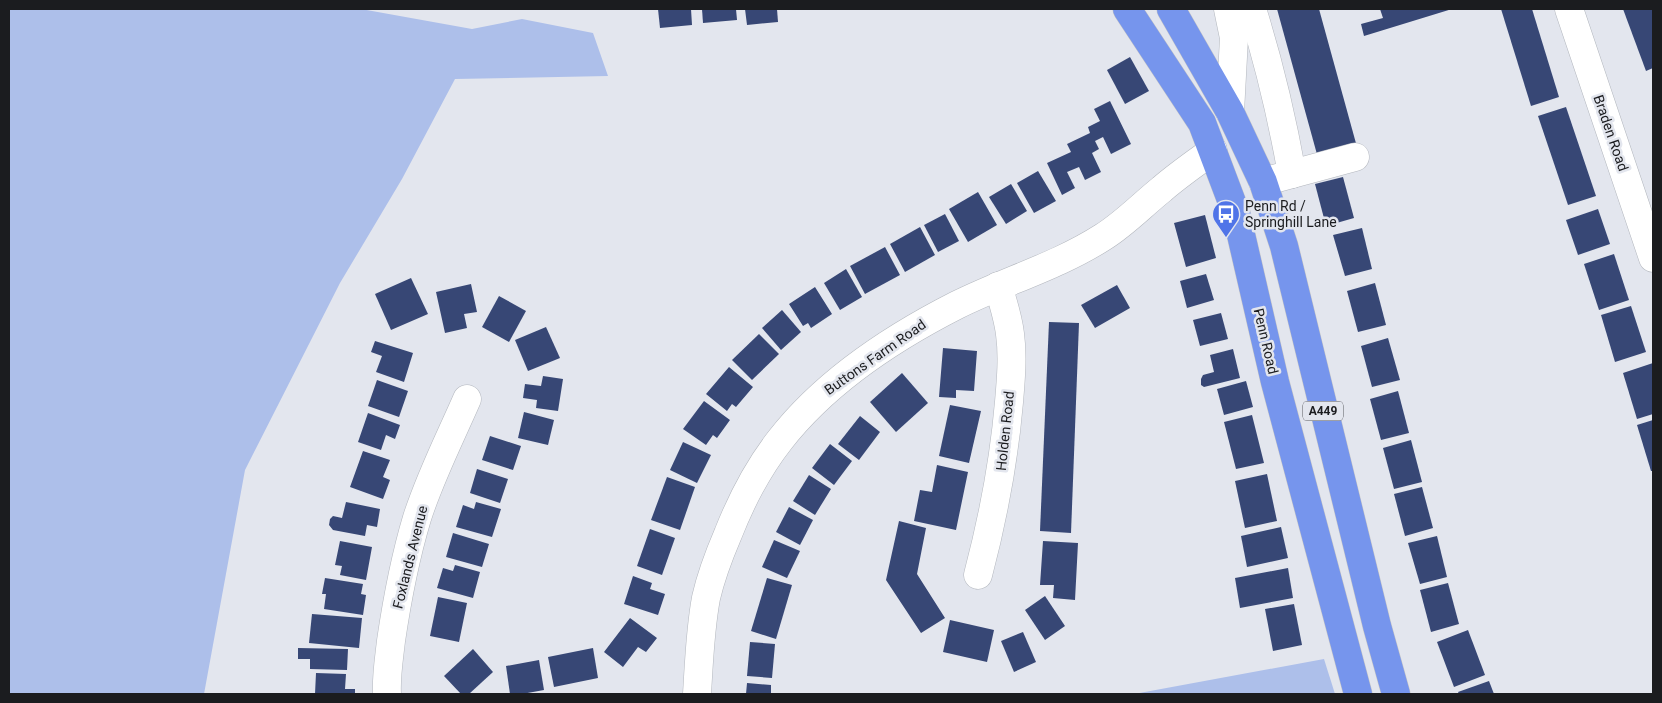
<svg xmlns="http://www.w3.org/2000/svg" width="1662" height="703" font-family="Roboto,sans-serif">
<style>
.green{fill:#adbfea}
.building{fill:#374775}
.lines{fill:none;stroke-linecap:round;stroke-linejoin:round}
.minor-casing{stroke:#b3b7be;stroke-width:29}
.highway-casing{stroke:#c4c4c5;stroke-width:29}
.minor{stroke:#fff;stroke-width:28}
.highway{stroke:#7695ed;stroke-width:28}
.labels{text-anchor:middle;stroke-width:5;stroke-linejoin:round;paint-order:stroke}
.shield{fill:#e3e6ee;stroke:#57595d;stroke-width:1}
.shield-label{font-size:12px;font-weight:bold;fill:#1b1c1f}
.street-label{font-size:14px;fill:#1b1c1f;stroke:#e3e6ee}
.poi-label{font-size:14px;fill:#1b1c1f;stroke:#e3e6ee;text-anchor:start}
</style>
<rect width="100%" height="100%" fill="#e3e6ee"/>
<g class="green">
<path d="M9,9H361L472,29L522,19L593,33L608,76L455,79L402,179L340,283L245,470L204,694H9Z"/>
<path d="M1324,659L1335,694H1134Z"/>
</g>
<g class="building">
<path d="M658,9H691L692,25L660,28Z"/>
<path d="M702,9H736L737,20L703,23Z"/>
<path d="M745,9H777L778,22L747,25Z"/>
<path d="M1277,9H1319L1357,147L1318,158Z"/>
<path d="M1380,9H1452L1364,36L1361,24L1383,18Z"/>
<path d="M1501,9H1532L1559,97L1531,106Z"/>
<path d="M1623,9H1653V68L1646,71Z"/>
<path d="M1130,57L1149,91L1125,104L1107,70Z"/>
<path d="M1110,101L1131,144L1111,154L1103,137L1095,141L1099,149L1092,153L1101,172L1085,180L1079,167L1067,172L1075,188L1062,195L1047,163L1071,152L1067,144L1090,133L1088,127L1100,121L1094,109Z"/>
<path d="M1566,107L1596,196L1568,205L1538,116Z"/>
<path d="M1038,171L1056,201L1034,213L1017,183Z"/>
<path d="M1343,177L1354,218L1326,226L1315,184Z"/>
<path d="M1011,184L1027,211L1006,224L989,197Z"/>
<path d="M978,192L997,225L968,242L949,209Z"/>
<path d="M1598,209L1610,244L1578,255L1566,220Z"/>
<path d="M945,214L959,241L938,252L924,225Z"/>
<path d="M1205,215L1216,258L1186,267L1174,223Z"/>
<path d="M920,227L935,255L905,272L890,244Z"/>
<path d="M1362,228L1372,269L1345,276L1333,235Z"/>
<path d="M885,247L900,275L865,294L850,266Z"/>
<path d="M1614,254L1629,300L1599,310L1584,264Z"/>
<path d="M846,269L862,297L840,310L824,283Z"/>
<path d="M1206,274L1214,300L1187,308L1180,281Z"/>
<path d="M411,278L428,314L391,330L375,294Z"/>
<path d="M1375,283L1386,325L1358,332L1347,291Z"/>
<path d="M471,284L477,312L464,314L467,328L445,333L436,292Z"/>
<path d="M1117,285L1130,308L1095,328L1081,305Z"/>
<path d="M815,287L832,314L811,328L808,323L803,326L789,304Z"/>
<path d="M499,296L526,311L509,342L482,327Z"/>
<path d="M1631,306L1646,352L1615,362L1601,315Z"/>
<path d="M782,310L801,332L781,350L762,328Z"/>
<path d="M1221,313L1228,339L1200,346L1193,320Z"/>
<path d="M1049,322L1079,323L1071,533L1040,531Z"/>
<path d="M546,327L560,358L528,371L515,340Z"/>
<path d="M759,334L779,354L752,380L732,360Z"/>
<path d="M1388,338L1400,380L1372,387L1361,346Z"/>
<path d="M375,341L413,353L404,382L376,372L382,356L371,352Z"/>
<path d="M943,348L977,351L974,391L956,390V398L939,397Z"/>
<path d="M1233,349L1240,378L1204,387L1201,385V379L1203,375L1214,372L1210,355Z"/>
<path d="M1653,363V414L1637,419L1623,373Z"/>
<path d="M729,367L753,387L736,407L732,404L727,411L706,394Z"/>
<path d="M902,373L928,403L896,432L870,402Z"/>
<path d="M543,376L563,379L558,411L536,408L537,400L523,398L525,384L541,386Z"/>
<path d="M377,380L408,391L399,417L368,406Z"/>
<path d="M1246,381L1253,407L1224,415L1217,389Z"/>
<path d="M1398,391L1409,433L1381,440L1370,399Z"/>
<path d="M704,401L730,420L717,438L713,435L706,445L683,429Z"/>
<path d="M950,405L981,411L969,463L939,456Z"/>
<path d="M524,412L554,420L548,445L518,438Z"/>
<path d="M368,413L400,425L395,439L386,435L381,450L358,442Z"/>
<path d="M1252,415L1264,463L1236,469L1224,422Z"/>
<path d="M860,416L880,432L859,460L838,444Z"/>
<path d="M1653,420V471H1651L1637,425Z"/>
<path d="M490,436L521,446L513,470L482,460Z"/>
<path d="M1411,440L1422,482L1394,489L1383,448Z"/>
<path d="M683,442L711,455L697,483L670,470Z"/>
<path d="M830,444L852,461L834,485L812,468Z"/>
<path d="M363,451L390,460L383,477L390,480L383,499L350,487Z"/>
<path d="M937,465L968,472L956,530L914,521L920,490L932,492Z"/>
<path d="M477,469L508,479L500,503L470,493Z"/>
<path d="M1267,474L1277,521L1245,528L1235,481Z"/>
<path d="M809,475L831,489L815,515L793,501Z"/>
<path d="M667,477L695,487L680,530L651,520Z"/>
<path d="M1422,487L1433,528L1405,536L1394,494Z"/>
<path d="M346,502L380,509L377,527L367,525L365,536L333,530L329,525L330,519L333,516L342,518Z"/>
<path d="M476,502L501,509L492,537L456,527L463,505L474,509Z"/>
<path d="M789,507L813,520L800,545L776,532Z"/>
<path d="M899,521L926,528L917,574L945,618L921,633L886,580Z"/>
<path d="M1281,527L1288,558L1247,567L1241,536Z"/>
<path d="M650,529L675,538L662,575L637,566Z"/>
<path d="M453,533L489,544L482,567L446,557Z"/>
<path d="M1437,536L1447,577L1420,584L1408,543Z"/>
<path d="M774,540L800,551L787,578L762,567Z"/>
<path d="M340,541L372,547L366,580L340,575L342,566L335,565Z"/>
<path d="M1043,541L1078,543L1075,600L1053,598L1054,585H1040Z"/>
<path d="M455,565L480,572L473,598L437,588L443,568L453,571Z"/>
<path d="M1288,568L1293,598L1240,608L1235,578Z"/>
<path d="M633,576L652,583L650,589L665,594L658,615L624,604Z"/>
<path d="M325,578L363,584L361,594L366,595L363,615L324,609L326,594H322Z"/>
<path d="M767,578L792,585L776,639L751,631Z"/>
<path d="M1448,583L1459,624L1431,632L1420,590Z"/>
<path d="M1045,596L1065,626L1045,640L1025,610Z"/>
<path d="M438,597L467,603L459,642L430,636Z"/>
<path d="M1294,604L1302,645L1273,651L1265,609Z"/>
<path d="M312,614L362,618L359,648L309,643Z"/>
<path d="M630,618L657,638L646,652L638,647L623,667L604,652Z"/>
<path d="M950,620L994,630L987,662L943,652Z"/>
<path d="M1468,630L1485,675L1454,687L1437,642Z"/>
<path d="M1023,632L1036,662L1014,672L1001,641Z"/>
<path d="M750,642L775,644L772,678L747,676Z"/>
<path d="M298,648L348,649L347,670L310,669V659H298Z"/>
<path d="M593,648L598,678L554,687L548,657Z"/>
<path d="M473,649L493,672L469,694H461L444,676Z"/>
<path d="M539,660L544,690L522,694H510L506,666Z"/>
<path d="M316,673L346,674L345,689H355V694H315Z"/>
<path d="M1489,681L1494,694H1459L1458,692Z"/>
<path d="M747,683L771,685V694H746Z"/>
</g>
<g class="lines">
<g class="minor-casing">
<g id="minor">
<path d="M1228,9L1234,38L1230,112"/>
<path d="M1252,9C1269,63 1282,118 1292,174L1263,182"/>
<path d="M1569,9L1653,258"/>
<path d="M1292,174L1355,157"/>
<path d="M978,575C993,518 1004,461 1009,402C1011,379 1013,356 1010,334C1008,317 1003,302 998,286"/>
<path d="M387,694C386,676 389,659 391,641C397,600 405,558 417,518C430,477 450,438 467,399"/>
<path d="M697,694C699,663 700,630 706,598C711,576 719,555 728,534C741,501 758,468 780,440C826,381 892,338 957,305C1005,281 1058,266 1103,237C1124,224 1142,205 1162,189C1178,175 1196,163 1213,150"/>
</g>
</g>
<g class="highway-casing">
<g id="highway">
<path d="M1127,9L1202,123L1236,213L1275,382L1358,694"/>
<path d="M1171,9L1230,112L1263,182L1284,246L1377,626L1396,694"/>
</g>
</g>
<use href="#minor" class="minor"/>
<use href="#highway" class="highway"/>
</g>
<defs>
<g id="bus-pin" transform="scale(1.4375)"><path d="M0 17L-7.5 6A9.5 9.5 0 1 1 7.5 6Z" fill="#5074e8" stroke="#e3e6ee"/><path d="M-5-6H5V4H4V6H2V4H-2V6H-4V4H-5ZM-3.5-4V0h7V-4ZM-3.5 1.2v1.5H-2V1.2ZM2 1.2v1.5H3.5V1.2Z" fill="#fff"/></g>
</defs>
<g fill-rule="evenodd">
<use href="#bus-pin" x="1226" y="214"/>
</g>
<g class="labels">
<rect class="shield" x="1303" y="401.5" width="40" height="19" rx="4"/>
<g class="shield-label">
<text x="1323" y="415">A449</text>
</g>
<g class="street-label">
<text transform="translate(1611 133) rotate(71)" y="5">Braden Road</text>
<text transform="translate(1266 341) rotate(77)" y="5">Penn Road</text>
<text transform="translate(875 357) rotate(-35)" y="5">Buttons Farm Road</text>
<text transform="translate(1005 431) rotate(-84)" y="5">Holden Road</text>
<text transform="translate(410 557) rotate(-76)" y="5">Foxlands Avenue</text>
</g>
<g class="poi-label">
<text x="1245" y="211">Penn Rd /<tspan x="1245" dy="16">Springhill Lane</tspan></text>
</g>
</g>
<rect width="1662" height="703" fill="none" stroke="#1b1c1f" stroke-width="20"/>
</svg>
